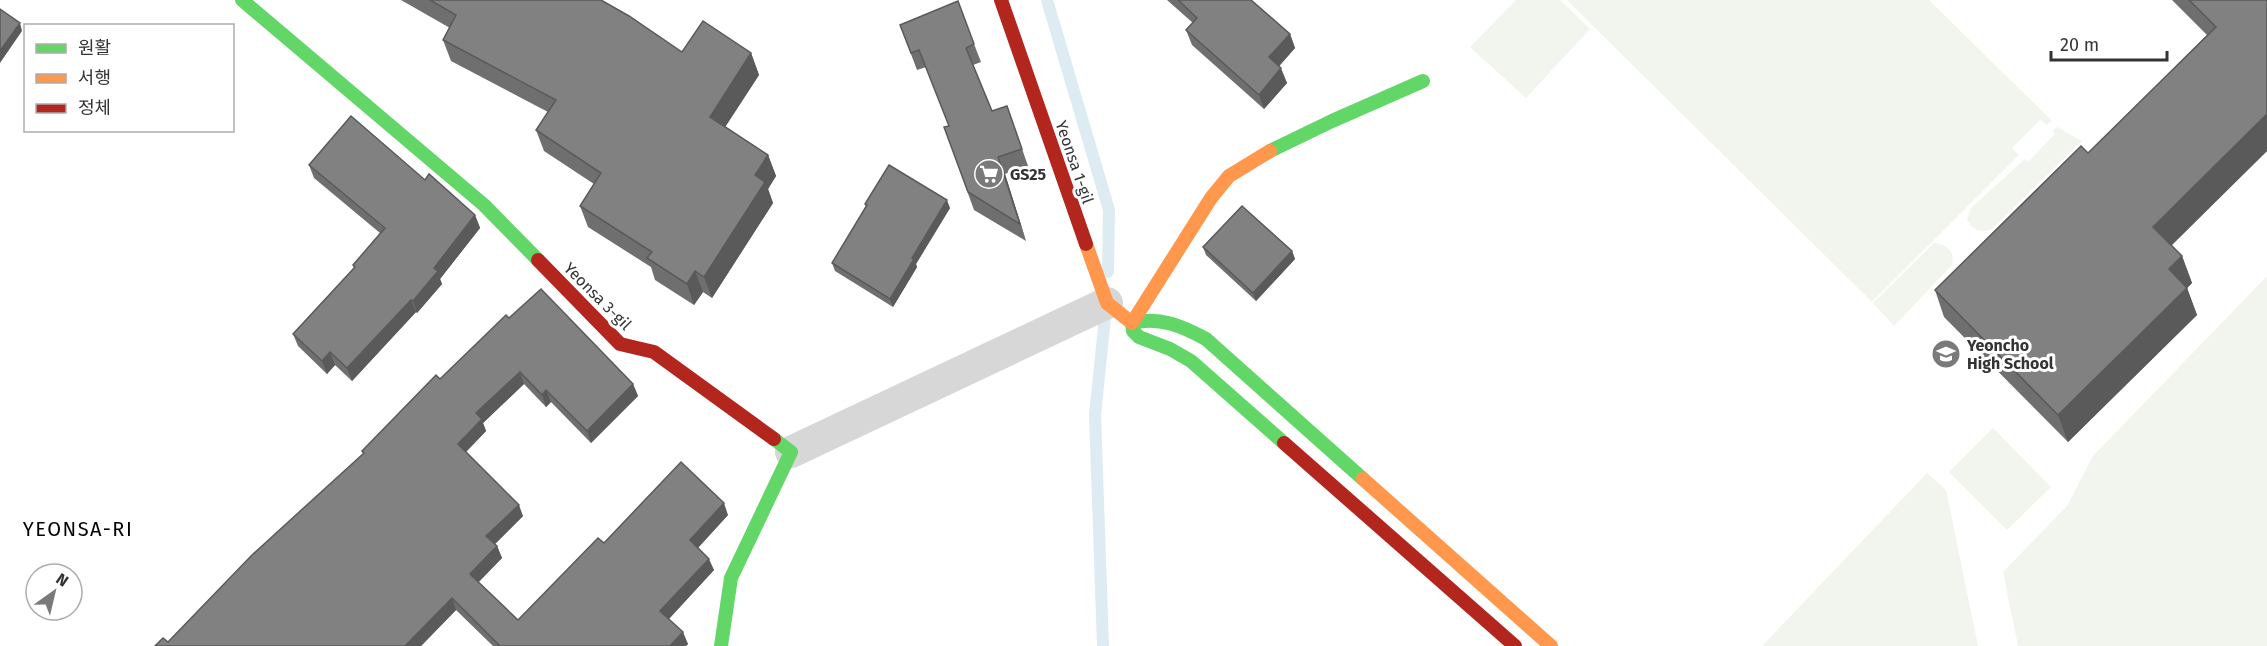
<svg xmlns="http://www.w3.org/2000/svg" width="2267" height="646" font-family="'Fira Sans','Noto Sans KR',sans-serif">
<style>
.green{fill:#f1f5ed}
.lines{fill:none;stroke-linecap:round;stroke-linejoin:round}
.stream{stroke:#ddebf3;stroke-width:12}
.street{stroke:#d7d7d7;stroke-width:32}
.fast{stroke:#63d668;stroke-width:14}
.slow{stroke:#ff974d;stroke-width:14}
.jam{stroke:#b3261e;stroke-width:14}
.wall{fill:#6f6f6f}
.shaded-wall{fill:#5a5a5a}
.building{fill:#818181;stroke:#5a5a5a;stroke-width:1.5}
.labels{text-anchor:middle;stroke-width:6;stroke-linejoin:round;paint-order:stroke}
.street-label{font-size:16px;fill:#333;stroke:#fff}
.poi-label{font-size:16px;font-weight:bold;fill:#333;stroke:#fff;text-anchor:start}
.quarter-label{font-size:20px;letter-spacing:1.5px;fill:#000;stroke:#fff}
</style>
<rect width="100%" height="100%" fill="#fff"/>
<g class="green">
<path d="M1516,0H1560L1590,29L1526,98L1470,47Z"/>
<path d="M1567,0H1929L2052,121L2047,125L2040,120L2012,148L2019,155L1872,302Z"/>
<path d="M2057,127L2082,141L1992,229C1981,234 1972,230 1967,219L1971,208L2025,159L2028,162L2055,134L2052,131Z"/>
<path d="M1934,243C1947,244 1955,252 1952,265L1894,326L1873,303Z"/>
<path d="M2267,276V646H2018L2003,572L2067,506L2093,456Z"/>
<path d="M1993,428L2051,487L2007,530L1949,472Z"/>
<path d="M1927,473L1946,490L1978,646H1762Z"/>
</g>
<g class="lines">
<g class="stream">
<path d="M1047,0L1109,210L1108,272"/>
<path d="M1103,646L1095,415L1106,307"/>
</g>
<path class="street" d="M791,452L1107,303"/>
<g class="fast">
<path d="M242,0L484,205L538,260"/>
<path d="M1270,151L1332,121L1423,81"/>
<path d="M1284,443L1191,361L1170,349L1139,337L1133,331L1132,323C1159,316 1182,326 1206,339L1363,479"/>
<path d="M721,646L731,578L791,452L774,439"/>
</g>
<g class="slow">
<path d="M1086,244L1107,303L1132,323L1211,198L1229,176L1270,151"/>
<path d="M1363,479L1551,646"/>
</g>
<g class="jam">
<path d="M1001,0L1086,244"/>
<path d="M538,260L620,344L654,352L774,439"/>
<path d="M1284,443L1515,646"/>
</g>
</g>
<g class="wall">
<path d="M401,0H601L682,52L751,53L759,75L725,127L768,155L776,176L768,189L773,203L712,298L703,292L694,305L655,280L651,267L588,227L580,206L594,184L544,151L536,130L548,112L451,61L443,40L450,28Z"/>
<path d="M1167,0H1251L1290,34L1295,48L1279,66L1287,83L1264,109L1192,45L1186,30L1193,23Z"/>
<path d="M2172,0H2267V151L2171,245L2182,256L2192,283L2187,288L2197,315L2068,442L1944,317L1935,290L2088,153L2207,35Z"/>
<path d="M900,25L974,44L981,62L973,65L992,111L1007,106L1028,166L1005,174L1026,241L974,210L944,127L949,126L926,67L917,70Z"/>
<path d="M309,165L425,180L475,215L480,228L440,279L442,284L417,313L416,312L352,381L335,365L327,374L298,346L293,334L354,268L353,265L380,233L314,178Z"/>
<path d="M865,204L950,208L916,264L917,267L893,307L835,271L832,263L866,207Z"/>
<path d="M1203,247L1292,251L1295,259L1256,301L1206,255Z"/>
<path d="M509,318L633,384L638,396L591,443L551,402L546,407L524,384L483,423L486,431L466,452L523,516L495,544L497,546L502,558L478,582L518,620L604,543L728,515L698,548L714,570L669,619L688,644L686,646H493L456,610L421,646H155L168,642L363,454L362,451L440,379Z"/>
</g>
<g class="shaded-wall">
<path d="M20,23L22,31L0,63V51Z"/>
<path d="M1290,34L1295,48L1274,72L1269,57Z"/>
<path d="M751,53L759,75L718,138L710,117Z"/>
<path d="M1281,68L1287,83L1264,109L1259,95Z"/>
<path d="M2267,114V151L2163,254L2153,227Z"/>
<path d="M768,155L776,176L768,189L773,203L712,298L704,277L755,175Z"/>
<path d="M998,157L1005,174L1026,241L1020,224Z"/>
<path d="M947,200L950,208L916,264L917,267L893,307L890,299L912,258Z"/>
<path d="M475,215L480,228L440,279L442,284L417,313L413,301L434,268Z"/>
<path d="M1292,251L1295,259L1256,301L1253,293Z"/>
<path d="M2182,256L2192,283L2187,288L2197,315L2068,442L2058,415L2169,269Z"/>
<path d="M695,271L703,292L694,305L687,284Z"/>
<path d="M411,300L416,312L352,381L347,368Z"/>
<path d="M330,352L335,365L327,374L322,361Z"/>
<path d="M520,372L524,384L483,423L486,431L462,456L458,444L476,413Z"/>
<path d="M633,384L638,396L591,443L587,431Z"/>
<path d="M546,390L551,402L546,407L542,395Z"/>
<path d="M724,503L728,515L694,552L690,540Z"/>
<path d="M519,505L523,516L491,548L486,536Z"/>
<path d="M497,546L502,558L475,586L470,574Z"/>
<path d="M709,559L714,570L665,623L660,611Z"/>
<path d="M452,598L456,610L421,646H405Z"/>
<path d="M683,632L688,644L686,646H670Z"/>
</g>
<g class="building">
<path d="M430,0H601L629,16L682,52L703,21L751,53L710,117L768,155L755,175L765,182L704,277L695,271L687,284L647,258L652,252L580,206L601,173L536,130L556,100L443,40L456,15Z"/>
<path d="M1178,0H1251L1290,34L1269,57L1281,68L1259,95L1186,30L1197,18Z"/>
<path d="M2189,0H2267V114L2153,227L2182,256L2169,269L2187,288L2058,415L1935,290L2081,146L2088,153L2216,27Z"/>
<path d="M958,1L974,44L966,48L992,111L1007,106L1022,149L998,157L1020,224L968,192L944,127L949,126L919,50L911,53L900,25Z"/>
<path d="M0,9L20,23L0,51Z"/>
<path d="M351,116L425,180L429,174L475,215L434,268L438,271L413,301L411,300L347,368L330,352L322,361L293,334L355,267L353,265L385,228L309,165Z"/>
<path d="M889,165L947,200L912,258L914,259L890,299L832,263L867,205L865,204Z"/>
<path d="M1242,206L1292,251L1253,293L1203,247Z"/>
<path d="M541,289L633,384L587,431L546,390L542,395L520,372L476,413L482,419L458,444L519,505L486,536L497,546L470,574L518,620L598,538L604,543L681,462L724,503L690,540L709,559L660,611L683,632L670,646H500L452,598L405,646H155L163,638L168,642L252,555L364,453L362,451L436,375L440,379L506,315L509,318Z"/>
</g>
<defs>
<g id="supermarket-disc" transform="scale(1.5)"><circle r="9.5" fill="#7a7a7a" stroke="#fff"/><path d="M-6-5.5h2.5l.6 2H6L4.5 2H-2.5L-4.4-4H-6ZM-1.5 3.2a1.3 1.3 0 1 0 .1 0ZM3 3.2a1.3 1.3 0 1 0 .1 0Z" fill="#fff"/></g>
<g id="school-disc" transform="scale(1.5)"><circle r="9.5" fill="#7a7a7a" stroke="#fff"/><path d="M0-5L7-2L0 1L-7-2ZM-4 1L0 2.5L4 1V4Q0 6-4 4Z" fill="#fff"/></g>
</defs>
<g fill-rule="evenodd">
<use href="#supermarket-disc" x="989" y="174"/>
<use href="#school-disc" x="1946" y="354"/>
</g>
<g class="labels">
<g class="street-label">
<text transform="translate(1075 162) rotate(71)" y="6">Yeonsa 1-gil</text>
<text transform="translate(598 296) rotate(45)" y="6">Yeonsa 3-gil</text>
</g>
<g class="poi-label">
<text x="1010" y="180">GS25</text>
<text x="1967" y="351">Yeoncho<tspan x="1967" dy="18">High School</tspan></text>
</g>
<g class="quarter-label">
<text x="78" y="536">YEONSA-RI</text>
</g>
</g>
<rect x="24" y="24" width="210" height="108" fill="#ffffff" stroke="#adadad" stroke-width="1.5"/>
<rect x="36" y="44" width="30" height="9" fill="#63d668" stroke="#adadad" stroke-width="1.5"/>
<text x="78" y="54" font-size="18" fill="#333333">원활</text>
<rect x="36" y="74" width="30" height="9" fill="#ff974d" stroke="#adadad" stroke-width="1.5"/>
<text x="78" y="84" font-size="18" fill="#333333">서행</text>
<rect x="36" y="104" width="30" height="9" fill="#b3261e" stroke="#adadad" stroke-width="1.5"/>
<text x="78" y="114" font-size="18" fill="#333333">정체</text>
<g transform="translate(54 592) rotate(34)"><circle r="28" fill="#ffffff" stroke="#adadad" stroke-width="1.5"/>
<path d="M0-4.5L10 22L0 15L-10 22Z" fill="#7a7a7a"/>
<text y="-9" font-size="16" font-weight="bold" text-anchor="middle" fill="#333333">N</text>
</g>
<path d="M2051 51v9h116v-9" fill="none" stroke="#333333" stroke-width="3"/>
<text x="2060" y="51" font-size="18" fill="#333333" stroke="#ffffff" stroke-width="4.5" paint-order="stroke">20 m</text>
</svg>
